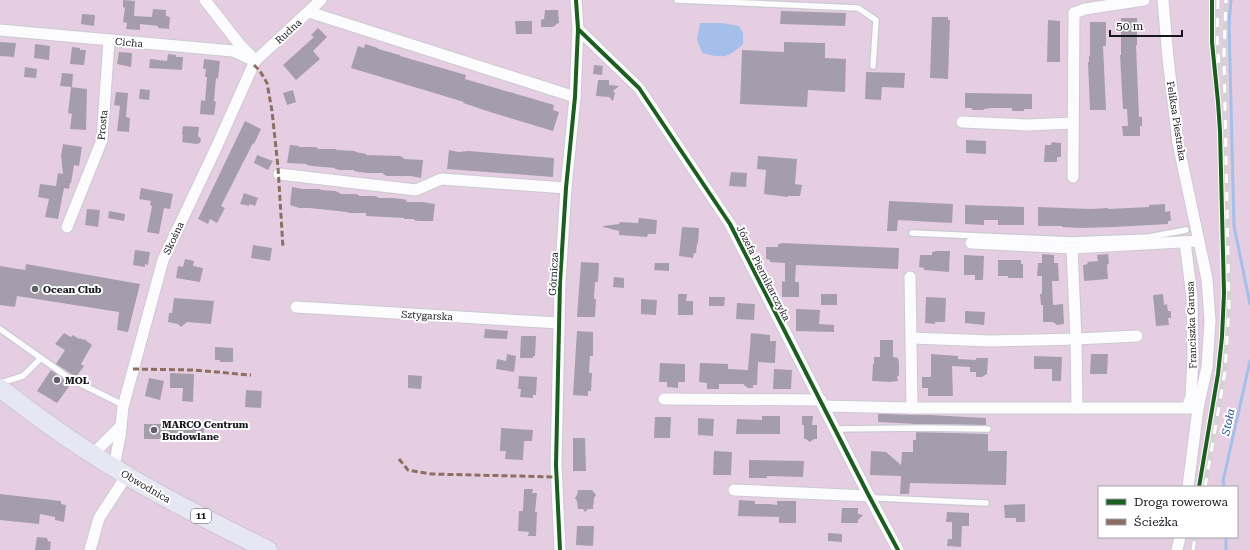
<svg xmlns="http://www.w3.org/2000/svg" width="1250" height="550" font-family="'Roboto Serif',serif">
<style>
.green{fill:#e6cee2;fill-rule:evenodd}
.water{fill:#a4bfe9}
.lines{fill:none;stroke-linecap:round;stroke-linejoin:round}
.stream{stroke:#a4bfe9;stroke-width:3}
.building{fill:#a69dac}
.service-casing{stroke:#cbc9d2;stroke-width:8}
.minor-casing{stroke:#cbc9d2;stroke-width:13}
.trunk-casing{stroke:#cac9cf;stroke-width:20}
.service{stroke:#fcfcfe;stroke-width:5.5}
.minor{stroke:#fcfcfe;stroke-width:11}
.trunk{stroke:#e6e7f2;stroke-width:18}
.rail-casing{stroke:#d3d2d5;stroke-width:4.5}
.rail{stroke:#fff;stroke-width:3;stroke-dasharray:9;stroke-linecap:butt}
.quiet{stroke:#8d6e63;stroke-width:3;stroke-dasharray:6 3;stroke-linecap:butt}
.cycleway-casing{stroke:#fff;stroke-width:6}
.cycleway{stroke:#1b5e20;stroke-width:4}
.poi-dot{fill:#62606a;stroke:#fff;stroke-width:1.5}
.labels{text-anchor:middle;stroke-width:4;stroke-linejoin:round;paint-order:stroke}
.shield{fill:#fff;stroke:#5d5b62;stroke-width:1}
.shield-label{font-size:9px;font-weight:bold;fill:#17151e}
.street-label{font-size:10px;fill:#17151e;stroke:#fff}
.poi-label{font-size:10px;font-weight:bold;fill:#17151e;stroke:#fff;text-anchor:start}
.water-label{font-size:11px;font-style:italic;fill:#235498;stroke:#fff}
</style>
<rect width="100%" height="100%" fill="#eeebf6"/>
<path class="green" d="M0,0H1250V550H0ZM1099,487H1237V537H1099Z"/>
<path class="water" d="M700,23H722L739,26L743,33V44C727,59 723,58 702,53L697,39Z"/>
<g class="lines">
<g class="stream">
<path d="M1231,0L1229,23L1234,226L1250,304"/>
<path d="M1224,487L1223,481L1250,361"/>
<path d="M1226,537V550"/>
</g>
</g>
<g class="building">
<path d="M123,0L135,1L134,16L152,17L153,9L166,10V16L170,17L169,29L158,28V26L140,24V30L126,29L127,23L123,22L125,8L123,7Z"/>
<path d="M545,10H558L559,23L556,24L555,26L552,27H541V20L544,19Z"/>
<path d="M781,11L846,13L845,26L780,24Z"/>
<path d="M82,14L95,15L94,26L81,24Z"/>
<path d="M932,17H948V20H950L948,79L930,78Z"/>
<path d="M1121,18H1137V45H1136L1139,117H1142V126H1140V136H1123L1122,126H1128L1127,109H1123L1120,55H1121Z"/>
<path d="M1048,20L1060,21V62H1047Z"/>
<path d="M515,21H532V34H516Z"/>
<path d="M1090,22H1106V46H1103L1106,110H1090L1088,62H1089V56H1090Z"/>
<path d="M318,28L327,37L313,51L320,59L296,80L283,65L314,37L311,35Z"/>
<path d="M0,42L16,43L14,57L0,56Z"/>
<path d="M784,42L825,43V58L846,59L845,92L808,90L807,107L740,104L742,50L784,52Z"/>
<path d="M35,44L50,46L49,60L34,58Z"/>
<path d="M365,44L378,48V49L400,55V56L466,75L465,79L554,105L553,110L559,112L553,131L493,113L463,103L464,102L351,68L358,46L364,48Z"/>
<path d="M72,47L80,48V50H86L84,65L70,64Z"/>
<path d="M119,52L132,53L131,67L117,64Z"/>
<path d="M168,54L176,55V57H183L182,70L149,68L150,59L167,61Z"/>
<path d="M204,59L220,61L218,79L216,78L214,101L216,102L214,115L200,114L201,100L205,101L207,77H205L206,69H203Z"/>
<path d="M594,65L603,66L602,75L593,74Z"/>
<path d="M25,67L37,69L36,78L24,77Z"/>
<path d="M866,72L905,73L904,88L882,87L881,100L865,99Z"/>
<path d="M62,73L73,74L72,87L60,86Z"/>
<path d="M598,80H609V85L619,86L613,91L615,93L613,101L609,97L596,96Z"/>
<path d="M71,87L87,89L86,130L70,129L72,114L68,113Z"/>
<path d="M140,89L150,90L149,100L139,99Z"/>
<path d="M293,90L296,102L287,105L283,93Z"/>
<path d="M116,92L128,93L126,117L130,118L129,132L117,131L120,106L114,105Z"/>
<path d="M965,93L1032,94V109H1024V111H1012V108H992L984,109V110H972V108H965Z"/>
<path d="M245,121L261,129L254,144L253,143L221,206L225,208L217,223L210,219L208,224L198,219Z"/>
<path d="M183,126L199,127L198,136L201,139L200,143L196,144L182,142L183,135L182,134Z"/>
<path d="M966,140L986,141V154L966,153Z"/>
<path d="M1052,142L1061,143V157H1057V162H1044L1045,145H1051Z"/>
<path d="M63,144L82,147L79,166L74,165L71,183H70L69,189L64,188L58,219L45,217L49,199L38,197L40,184L56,186L58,173L63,174L61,156Z"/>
<path d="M290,145L299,146V147H315L318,148V149H336L337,150L355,151L356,152L366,154V155L400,156L404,158V159L423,160L421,178L411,176H387L383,174V173H368L359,172L354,171V170H340L335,169V168L312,166L307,165V164L287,163Z"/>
<path d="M449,150L458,152L469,151L554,158L553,177L447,169Z"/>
<path d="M257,155L273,161L268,170L254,163Z"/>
<path d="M758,156L797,159L795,184L802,185L800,196H788V197L764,194L766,170L757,169Z"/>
<path d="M731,172L747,173L746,187L729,186Z"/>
<path d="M292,187L302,189H320L321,190L335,191L340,193V194H355L359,195V196H374L378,197V198H393L402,199L407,200L406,202H423L435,204L433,221H418L414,220V219H404V218L366,216V213H349L347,212L309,208H299L290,205Z"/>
<path d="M141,188L173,194L170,209L164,208L159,234L147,232L152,206L150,205L151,201L139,199Z"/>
<path d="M244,193L258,198L255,206L249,204V206L240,204Z"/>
<path d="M889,201L953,204L952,223L898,220L897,231H887Z"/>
<path d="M1165,204V212L1170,211L1171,221H1168V224L1114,227L1080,228L1062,227V226H1038V207L1091,209L1108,208V209L1149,207V205Z"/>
<path d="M965,205L1024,207V225H998V220H984V225L965,224Z"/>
<path d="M87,209L100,210L98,227L85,225Z"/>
<path d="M109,211L125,214L124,221L108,218Z"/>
<path d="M639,218L657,220L656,234H648L647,237L619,235V231L603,227V226L619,224L620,222L638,223Z"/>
<path d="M682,227L699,228L698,243L697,244L696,253H694L693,258L679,256Z"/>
<path d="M781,243L899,248L898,269L796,265L795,282H799V297H782V281L785,282V263L770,262V260L766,259V247H778V244H781Z"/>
<path d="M253,245L272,248L270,261L251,258Z"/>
<path d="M135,250L150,252L148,265L145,264V267L133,265Z"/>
<path d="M935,251H950L949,272L924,270V268L919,267L920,255H932V252H934Z"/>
<path d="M1042,254L1054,255V263H1058L1059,281H1052L1053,305L1063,304L1064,324L1057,325L1053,322H1043V305H1041L1040,294H1042V276H1037L1038,263H1042Z"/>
<path d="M1108,254L1109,263L1107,265L1108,279L1084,281L1083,265L1088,264L1087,262L1098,261L1097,255Z"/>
<path d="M964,255L984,256L983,280H975V275H964Z"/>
<path d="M185,259L194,261L193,266L203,268L200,282L176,278L178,266L183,267Z"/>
<path d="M998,260H1021V264H1023V278H1008V276H998Z"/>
<path d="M581,262L599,263L598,282H595L594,299H596L595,317H577Z"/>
<path d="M655,263H669V271L654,270Z"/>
<path d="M26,264L140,284L128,332L117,330L119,312L17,296L15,307L0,305V266L25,270Z"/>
<path d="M614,277L624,278V288L613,287Z"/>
<path d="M678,294H687L686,301H693V315H678Z"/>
<rect x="821" y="294" width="16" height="11"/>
<path d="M1163,294L1164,305L1167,304L1168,311H1171V318H1168L1169,325L1156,326L1153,295Z"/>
<path d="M709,297H725L724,306H709Z"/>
<path d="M926,297L946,298L945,322H935V324L925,323Z"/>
<path d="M174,298L214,301L211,324L187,322L181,327L178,324L168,322L169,313H172Z"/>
<path d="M641,299L657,300L656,315L641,314Z"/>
<path d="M737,303L755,304L754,320L736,319Z"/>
<path d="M796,309L820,310L819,324L834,325V332L796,331Z"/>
<path d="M965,311L985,312L984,325L965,323Z"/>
<path d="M485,329L508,331L507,339L484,338Z"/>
<path d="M577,331L593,332V356H590L589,373H592L591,391H588V396L573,395Z"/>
<path d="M64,333L71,337L73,335L79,339L80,338L83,340L84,339L92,345L81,364L84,366L76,377L56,364L65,350L55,344Z"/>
<path d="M751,333L770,335V341H776L775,363L758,362L757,385H753V388H748L743,384H719V389H707V383L699,382L700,363L728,364V369L748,370Z"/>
<path d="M521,336H536L535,356H533V358H520Z"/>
<path d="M880,340H893V357L898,358L899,363V375L897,377L898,381L890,382L872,381L873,364H874V357H880Z"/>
<path d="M215,347L233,348V362H220V360H215Z"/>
<path d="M507,354L516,356L514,372L496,369L497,359L506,361Z"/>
<path d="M931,354L958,356V359L976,360V358H988L987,374L982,377H976V372H970V367L952,366L953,396H928V388H922V377H931Z"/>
<path d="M1091,354H1108L1107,374H1090Z"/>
<path d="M1034,356L1062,357L1061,381H1052V369H1034Z"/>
<path d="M660,363L685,364V382H678V388L667,387V382H659Z"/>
<path d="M774,369L792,370L791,389H773Z"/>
<path d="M51,370L71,384L57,403L37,391Z"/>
<path d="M170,373L194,374L193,402L182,401L183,388H170Z"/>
<path d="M408,375L422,376L421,389L408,388Z"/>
<path d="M519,376L537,377L536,395H533V398L520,397L521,389H518Z"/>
<path d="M149,378L164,381L160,400L145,396Z"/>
<path d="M246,390L262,391L261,408L245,407Z"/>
<path d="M878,414L930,415L986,418V425L916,424L878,422Z"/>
<path d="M762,416H780V434H736L737,419L762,420Z"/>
<path d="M802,416H813L812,425H817V439H814L810,442L806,439H804V425H802Z"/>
<path d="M655,417H671L670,438H654Z"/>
<path d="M698,418L714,419L713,436L698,435Z"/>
<path d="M144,424H173V427L204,428L203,439H144Z"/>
<path d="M501,428L533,430L532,441H524L523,460L505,459L506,451H500Z"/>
<path d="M916,432L988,434V451H1007L1006,485L910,483L909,494H900L901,476L870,475L871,451L886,452L901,465L902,452H913V440H916Z"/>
<path d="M573,438H585L586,471H573Z"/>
<path d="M714,451L732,452L731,475H713Z"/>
<path d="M749,460L804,461L803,477L767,476V478H749Z"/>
<path d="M524,489H533L532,493H537L535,512H537L536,536H528L529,532L518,531L519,511H523Z"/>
<path d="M578,490H592L596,495L594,498L593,509H588L585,512L583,509H578L577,501L575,498L577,495Z"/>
<path d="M0,494L61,501V504L66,505L64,522L55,520V517L40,514L39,524L0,520Z"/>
<path d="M739,500L755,501V504H769L777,505V501H796V523H779V517L738,516Z"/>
<path d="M1025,504V522H1016V518H1005L1004,505Z"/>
<path d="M842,508H858V514L863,515L858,520V523H841Z"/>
<path d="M947,512L969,513V526H962L961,547L947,546L948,539H952V522H946Z"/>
<path d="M577,526H594L593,546L576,545Z"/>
<path d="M828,533L842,534V542L828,541Z"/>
<path d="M37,537L47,538L48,541L51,542L50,550H35Z"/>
</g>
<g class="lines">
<g class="service-casing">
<g id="service">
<path d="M677,0L858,8L876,20L873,66"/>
<path d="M912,233L1072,240L1149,237L1186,230"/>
<path d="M0,329L69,378L123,405"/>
<path d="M0,383L23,376L41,358"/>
<path d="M835,429L922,428L988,429"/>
<path d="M871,497L877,498L986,503"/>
</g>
</g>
<g class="minor-casing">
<g id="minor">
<path d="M205,0L240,45L251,56"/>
<path d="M1163,0L1168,58L1178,143L1207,279L1210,321L1207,367L1198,408L1188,487"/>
<path d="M309,12L575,97"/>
<path d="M578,29L639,88L730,224L869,496L898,550"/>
<path d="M0,30L233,51L255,61"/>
<path d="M962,122L1027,125L1073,123"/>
<path d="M279,174L416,190L441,179L566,188"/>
<path d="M1073,177L1074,13L1085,9L1144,0"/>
<path d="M67,227L102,140L109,40"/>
<path d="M1185,242L1192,297L1193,357L1191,397L1187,408"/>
<path d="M971,243L1072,248L1199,241"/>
<path d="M1072,248L1076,339L1077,408"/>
<path d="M910,277L912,408"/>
<path d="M296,307L559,323"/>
<path d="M912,338L991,341L1076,339L1137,336"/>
<path d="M664,399L821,400"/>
<path d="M823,406L912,408H1198"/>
<path d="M93,454L121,426"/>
<path d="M114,467L120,436L123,407L163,260L216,148L255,61L321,0"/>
<path d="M734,490L869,496"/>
<path d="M90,550L99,518L127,475"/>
<path d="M560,550L556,465L560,282L566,188L575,97L578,29L576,0"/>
<path d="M1177,550L1180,537"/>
</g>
</g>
<g class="trunk-casing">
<path id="trunk" d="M0,388C43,422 88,453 136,481C179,506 224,528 268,550"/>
</g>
<use href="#service" class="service"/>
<use href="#minor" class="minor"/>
<use href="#trunk" class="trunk"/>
<g class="rail-casing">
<g id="rail">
<path d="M1218,0L1217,34L1219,68"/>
<path d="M1205,487L1225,372L1229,307L1225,106L1224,54L1226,0"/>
<path d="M1193,550L1195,537"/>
</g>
</g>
<use href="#rail" class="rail"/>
<g class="quiet">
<path d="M254,65L260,71L267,83L272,111L278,167L283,248"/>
<path d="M133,369L192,370L251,375"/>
<path d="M399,459L408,470L431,474L557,477"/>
</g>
<g class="cycleway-casing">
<g id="cycleway">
<path d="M578,29L639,88L730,224L869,496L898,550"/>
<path d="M1199,487L1218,374L1222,337L1224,293L1220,131L1218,102L1212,42V0"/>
<path d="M560,550L556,465L560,282L566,188L575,97L578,29L576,0"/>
</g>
</g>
<use href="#cycleway" class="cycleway"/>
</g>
<g class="poi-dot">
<circle cx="35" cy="289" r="4"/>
<circle cx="57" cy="380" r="4"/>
<circle cx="154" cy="430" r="4"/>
</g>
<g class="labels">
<rect class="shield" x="191" y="509" width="20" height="14" rx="3"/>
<g class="shield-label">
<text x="201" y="519">11</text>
</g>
<g class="street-label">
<text transform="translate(288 31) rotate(-43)" y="4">Rudna</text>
<text transform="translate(129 42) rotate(5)" y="4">Cicha</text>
<text transform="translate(1177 121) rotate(81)" y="4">Feliksa Piestraka</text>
<text transform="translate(102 125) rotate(-84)" y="4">Prosta</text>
<text transform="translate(173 238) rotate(-65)" y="4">Skośna</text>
<text transform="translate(764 273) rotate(63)" y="4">Józefa Piernikarczyka</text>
<text transform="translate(553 274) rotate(-87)" y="4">Górnicza</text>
<text transform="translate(427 315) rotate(3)" y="4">Sztygarska</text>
<text transform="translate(1191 325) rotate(-92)" y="4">Franciszka Garusa</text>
<text transform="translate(146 486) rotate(30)" y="4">Obwodnica</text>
</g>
<g class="poi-label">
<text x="43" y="293">Ocean Club</text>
<text x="65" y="384">MOL</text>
<text x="162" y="428">MARCO Centrum<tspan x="162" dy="12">Budowlane</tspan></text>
</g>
<g class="water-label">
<text transform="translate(1228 422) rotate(-78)" y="4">Stoła</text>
</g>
</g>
<rect x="1098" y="486" width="140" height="52" fill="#ffffff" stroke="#a2a1a5"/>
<rect x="1106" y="499" width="20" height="6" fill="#1b5e20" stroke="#a2a1a5"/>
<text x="1134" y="506" font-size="12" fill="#17151e">Droga rowerowa</text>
<rect x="1106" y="519" width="20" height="6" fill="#8d6e63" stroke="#a2a1a5"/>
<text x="1134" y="526" font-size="12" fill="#17151e">Ścieżka</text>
<path d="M1110 30v6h72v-6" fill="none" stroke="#17151e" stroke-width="2"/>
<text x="1116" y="30" font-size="12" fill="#17151e" stroke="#ffffff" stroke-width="3" paint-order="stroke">50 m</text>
</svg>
